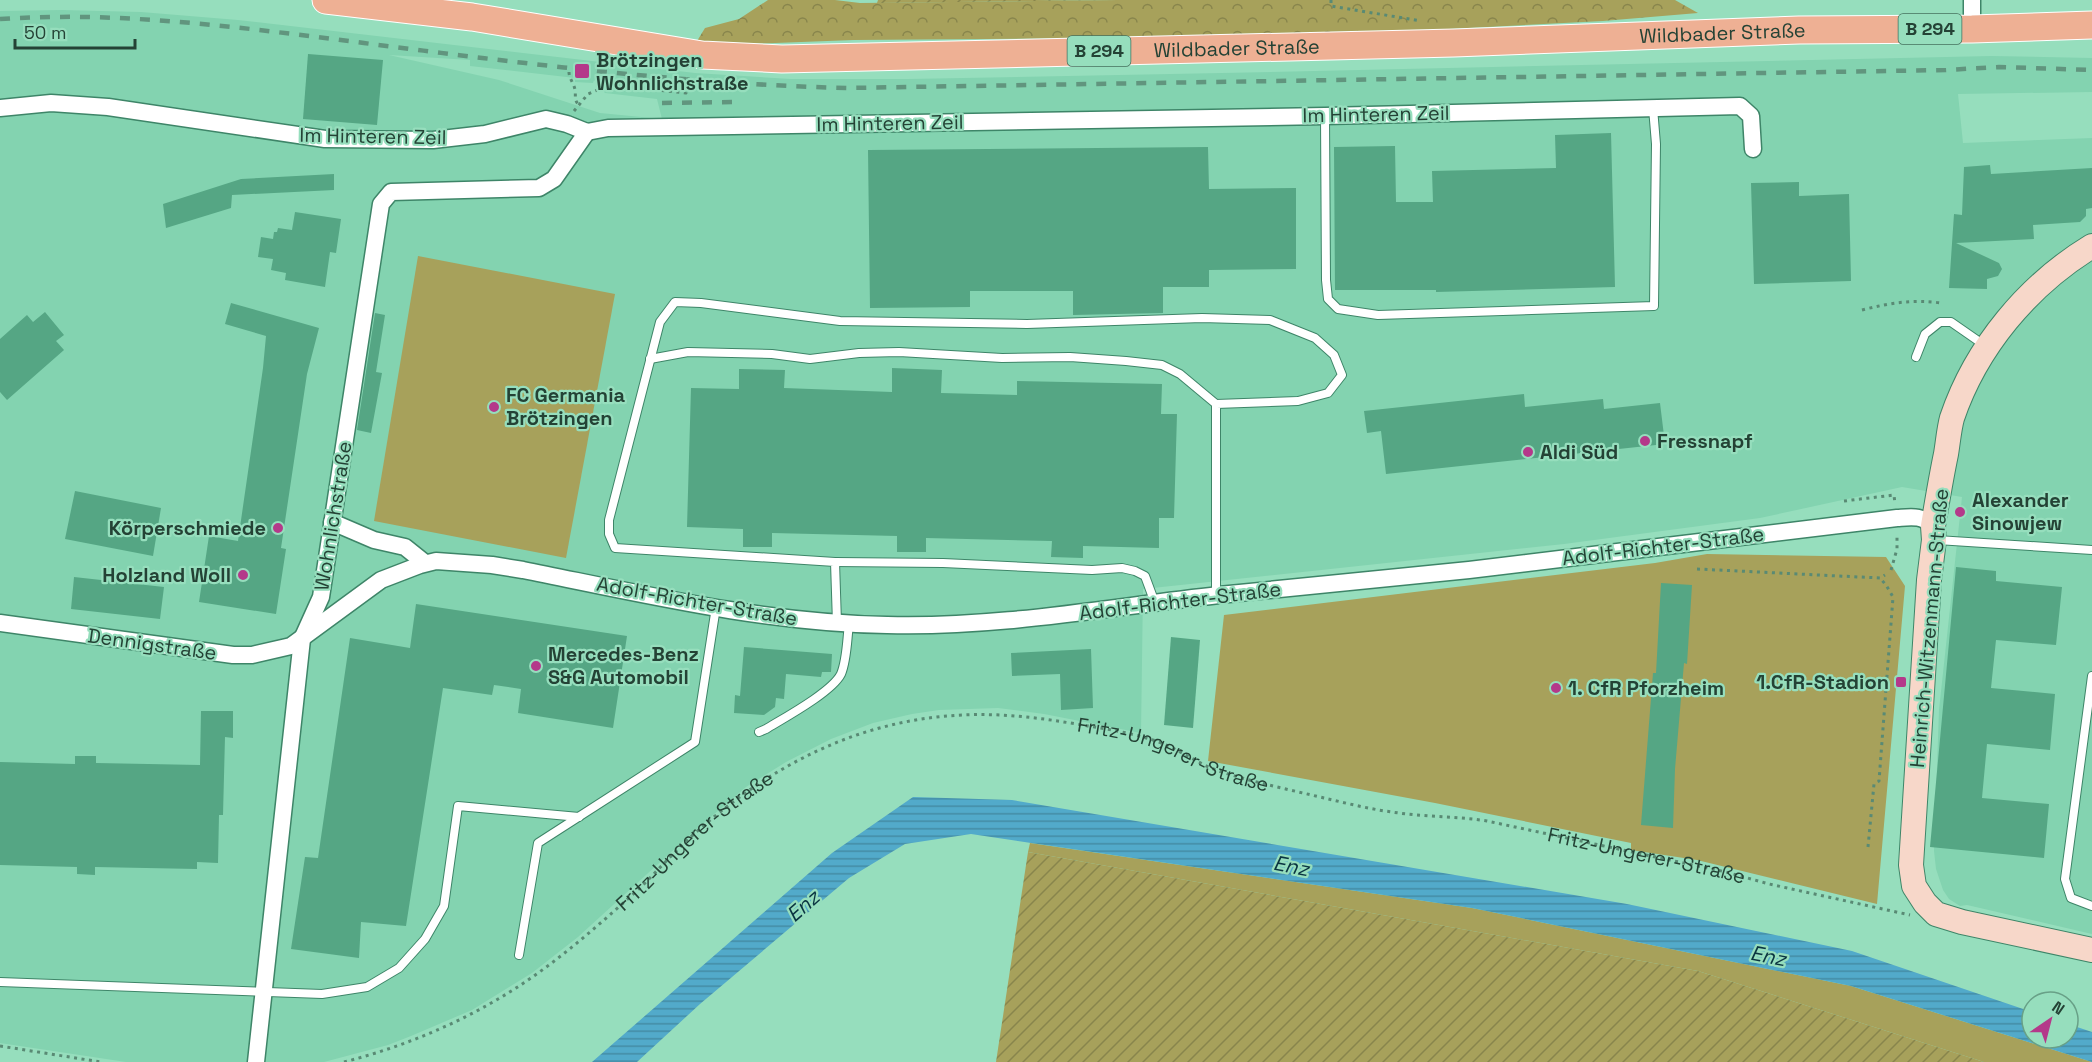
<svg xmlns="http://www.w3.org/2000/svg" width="2092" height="1062" font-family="'Space Grotesk',sans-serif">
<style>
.built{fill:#83d3b0;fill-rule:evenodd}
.grass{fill:#a7a15b}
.forest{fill:url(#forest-crowns)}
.garden{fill:url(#garden-furrows)}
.water{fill:url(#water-rules)}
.building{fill:#55a684}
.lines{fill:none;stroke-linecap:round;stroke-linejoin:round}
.lane-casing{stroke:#3e8568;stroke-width:10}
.street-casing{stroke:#3e8568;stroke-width:19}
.secondary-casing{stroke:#3e8568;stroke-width:26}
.primary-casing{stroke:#fff;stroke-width:29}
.path{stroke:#598a74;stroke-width:3;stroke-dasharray:3 4.5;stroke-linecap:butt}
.lane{stroke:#fff;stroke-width:8}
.street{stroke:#fff;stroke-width:16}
.secondary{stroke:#f7d7c9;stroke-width:24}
.primary{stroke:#eeb094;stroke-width:27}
.rail{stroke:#61957e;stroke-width:4.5;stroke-dasharray:10 10;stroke-linecap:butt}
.poi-dot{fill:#b4398a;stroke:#96debd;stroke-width:2}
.labels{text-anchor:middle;stroke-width:4.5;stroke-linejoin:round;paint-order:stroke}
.shield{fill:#96debd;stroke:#46715e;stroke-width:1.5}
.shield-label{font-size:18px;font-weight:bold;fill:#244235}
.street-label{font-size:20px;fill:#244235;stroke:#96debd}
.poi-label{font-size:20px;font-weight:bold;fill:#244235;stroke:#96debd;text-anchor:start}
.water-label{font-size:21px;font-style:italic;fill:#0a3441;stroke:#96debd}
</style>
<defs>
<pattern id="forest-crowns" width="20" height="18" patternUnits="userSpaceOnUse" patternTransform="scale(1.5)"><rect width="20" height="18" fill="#a7a15b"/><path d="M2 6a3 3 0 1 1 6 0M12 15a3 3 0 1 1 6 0" fill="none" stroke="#88854c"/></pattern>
<pattern id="garden-furrows" width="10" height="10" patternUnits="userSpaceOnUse" patternTransform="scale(1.5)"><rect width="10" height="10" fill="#a7a15b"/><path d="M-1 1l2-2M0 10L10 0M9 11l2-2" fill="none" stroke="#88854c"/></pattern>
<pattern id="water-rules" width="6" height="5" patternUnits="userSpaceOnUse" patternTransform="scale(1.5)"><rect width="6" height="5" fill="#52aaca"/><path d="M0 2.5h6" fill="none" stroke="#448ca5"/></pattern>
</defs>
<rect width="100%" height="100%" fill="#96debd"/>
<path class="built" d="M62,10L141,12L238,20L695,73L791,79H908L1222,73L1991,56L2092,58V92L1958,94L1963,143L2092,138V934L1967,905L1960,906L1949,899L1943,890L1936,869L1934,851L1939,710L1962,497L1902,487L1760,518L1564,544L1143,589L1141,733L1044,714L998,708L939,710L912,714L873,723L831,739L786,762L746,787L692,833L578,937L532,973L472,1010L411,1036L388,1045L324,1062H126L0,1043V11ZM389,55L470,60V66L575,78V82L593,83L594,80L605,93L657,99L662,119L600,113L499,80Z"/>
<g class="grass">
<path d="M418,256L615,294L566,558L374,521Z"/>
<path d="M1707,554L1886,557L1905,586L1877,904L1697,860L1631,850V843L1435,803L1208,761L1224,615L1655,563Z"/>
<path d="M1030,843L1472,908L1851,986L2092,1062H1984L1698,971L1028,852Z"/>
</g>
<path class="forest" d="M768,0H835L860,3L1118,0H1675L1698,13L1603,21L1372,33L1134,38L854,40L694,46L705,28L739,19Z"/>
<g class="garden">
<path d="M878,0H1115L877,3Z"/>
<path d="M1028,852L1698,971L1984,1062H996Z"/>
</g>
<path class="water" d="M913,797L1012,800L1627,904L1852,951L2032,1012V1038H2068V1024L2092,1032V1062L1851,986L1472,908L971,834L905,844L849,878L700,1004L637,1062H592L832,853Z"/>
<g class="building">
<path d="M308,54L383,60L377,125L303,119Z"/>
<path d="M1611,133L1615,287L1436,292V290H1335L1334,147L1395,146L1396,202H1433L1432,171L1556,168L1555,135Z"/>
<path d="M1208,147L1209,189L1296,188V269L1209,270V287H1163V313L1073,315V291H970V307L870,308L868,150Z"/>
<path d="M1990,165L1991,174L2092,168V208L2086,209V216L2080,222L2033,225L2034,239L1956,243L1999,263L2002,269L1998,276L1987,279V289L1949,288L1954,214L1962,215L1964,167Z"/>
<path d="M334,174V190L232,195L231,208L166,228L163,204L241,179Z"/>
<path d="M1799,182V196L1849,194L1851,281L1754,284L1751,183Z"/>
<path d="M295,212L341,219L336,253L330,252L325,287L285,280L286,273L271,270L273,259L258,257L261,237L273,239L274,232H277L278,228L292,230Z"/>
<path d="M231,303L319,328L307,374L281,548L286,549L276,614L199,602L209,536L238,541L263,368L266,336L225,324Z"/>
<path d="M45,312L64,335L56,341L64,350L7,400L0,392V339L27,315L33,322Z"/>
<path d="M375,313L385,315L376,372L382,373L371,433L357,430Z"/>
<path d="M892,368L942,370L941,393L1017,395V381L1162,384L1161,414H1177L1174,518H1159V548L1083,546V558L1051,557L1052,541L926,538V552H897V536L772,533V547H743V529L687,527L691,388L739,389V369L785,370L784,388L892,392Z"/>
<path d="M1524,394L1525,407L1603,399L1604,409L1660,403L1665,444L1386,474L1381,431L1367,433L1364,411Z"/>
<path d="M75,491L161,508L153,556L65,539Z"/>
<path d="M1956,567L1996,571V581L2062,587L2056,645L1996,640L1991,688L2055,694L2050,750L1987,744L1982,798L2049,804L2044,858L1930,847Z"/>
<path d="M74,577L164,587L160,619L71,609Z"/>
<path d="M1661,583L1692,585L1687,664L1684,663L1675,769L1673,828L1641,825L1653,673H1656Z"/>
<path d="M416,604L627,636L613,728L518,713L521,689L494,685L492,695L443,688L406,926L361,922L359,958L291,949L305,857L318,858L350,638L410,648Z"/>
<path d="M1171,637L1200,640L1193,728L1164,725Z"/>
<path d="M744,647L832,654L831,672H822L821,677L786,674L784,699L776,698L775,707L764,715L734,713L735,695L740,696Z"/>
<path d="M1091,649L1093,708L1061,710L1060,674L1012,676L1011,653Z"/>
<path d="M201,711H233V738L225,737L223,815H219L218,863L197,862V869L95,867V875L77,874V867L0,865V762L75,764V756H96V763L200,765Z"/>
</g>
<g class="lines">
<g class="lane-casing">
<g id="lane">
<path d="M1325,116L1326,280L1328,299L1338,309L1378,315L1654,306L1656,144L1653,108"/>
<path d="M1916,357L1925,334L1940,322H1951L1987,347"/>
<path d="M650,359L688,352L772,354L810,359L859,353L899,352L1002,358L1070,357L1126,361L1162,365L1180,374L1216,404"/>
<path d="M1937,540L2092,550"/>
<path d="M835,562L943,563L1092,570L1122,568L1135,571L1145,576L1155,603"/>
<path d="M837,623L835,562L615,548L609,534V520L660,322L675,302L701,303L840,321L1027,324L1202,318L1270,320L1315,338L1334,355L1342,375L1328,393L1298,401L1216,404V595"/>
<path d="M2092,676L2065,879L2071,898L2092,906"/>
<path d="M759,732L766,729C784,718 832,692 841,674C847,660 847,639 849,624"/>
<path d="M519,955L538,843L695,742L716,607"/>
<path d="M0,982L322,994L367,987L399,968L425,939L444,906L458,806L579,817"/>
</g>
</g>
<g class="street-casing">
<g id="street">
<path d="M1972,0V29"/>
<path d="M0,108L51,103L108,107L325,139L433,140L485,134L546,119L567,124L587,132L608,128L1325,116L1740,106L1751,116L1753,149"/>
<path d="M332,522L374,540L405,547L425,563"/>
<path d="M0,623L233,655H252L291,646L381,580L420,565L436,561L492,565L523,570C643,594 764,623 887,625C999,628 1109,607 1219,595C1302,586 1386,579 1469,570C1612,553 1754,535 1897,518C1912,517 1922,515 1933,526"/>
<path d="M256,1062L302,639L321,597L381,204L391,192L539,188L554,179L587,132"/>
</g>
</g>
<g class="secondary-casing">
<path id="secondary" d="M2092,246C2028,285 1976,347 1952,418C1949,429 1948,442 1946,454C1941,478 1937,502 1933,526L1934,540L1929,580L1911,865L1914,886L1925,903L1936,914L1962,922L2092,950"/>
</g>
<g class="primary-casing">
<g id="primary">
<path id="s2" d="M326,0L472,17L702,55L782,59L1454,43L1799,30L1972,29L2092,25"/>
</g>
</g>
<g class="path">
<path d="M1331,0V6L1421,21"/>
<path d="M569,72C569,79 574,83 575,90C576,97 574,99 578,104"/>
<path d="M644,89L645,81"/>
<path d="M574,111L588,94L610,85L686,93L689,73"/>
<path d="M1862,310C1889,303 1913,299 1941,303"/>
<path d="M1844,501L1894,495L1895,504"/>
<path d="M1697,569L1880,578L1885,575"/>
<path d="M1891,570L1897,549V534"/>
<path d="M1868,847L1874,784L1879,781L1893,597L1886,585L1880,578"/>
<path d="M0,1046L101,1062"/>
<path id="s1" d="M344,1062C418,1043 488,1011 549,965C581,941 611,914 641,887C659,869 676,850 695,833C772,765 858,720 962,715C1003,713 1042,718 1082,725C1107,729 1132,733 1156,741C1180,749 1200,766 1225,773C1257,783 1291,790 1324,798C1346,803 1369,809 1392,812C1423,817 1455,816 1487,821L1726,872L1769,884L1910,915"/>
</g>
<use href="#lane" class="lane"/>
<use href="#street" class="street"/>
<use href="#secondary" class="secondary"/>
<use href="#primary" class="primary"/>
<g class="rail">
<path d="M0,19C120,11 238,27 356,42C519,63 682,84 847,88L1946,70L1999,67L2092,70"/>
<path d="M662,103L741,102"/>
</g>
</g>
<g class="poi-dot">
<rect x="574" y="63" width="16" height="16" rx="3"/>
<circle cx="494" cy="407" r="6"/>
<circle cx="1645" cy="441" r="6"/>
<circle cx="1528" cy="452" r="6"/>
<circle cx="1960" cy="512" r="6"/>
<circle cx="278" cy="528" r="6"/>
<circle cx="243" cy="575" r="6"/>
<circle cx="536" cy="666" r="6"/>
<rect x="1895" y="676" width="12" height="12" rx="3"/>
<circle cx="1556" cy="688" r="6"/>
</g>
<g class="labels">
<g class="shield">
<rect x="1898.5" y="14" width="63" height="30" rx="4.5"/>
<rect x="1067.5" y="36" width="63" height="30" rx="4.5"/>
</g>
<g class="shield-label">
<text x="1930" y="35">B 294</text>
<text x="1099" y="57">B 294</text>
</g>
<g class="street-label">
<text dy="7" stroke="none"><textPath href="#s2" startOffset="1401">Wildbader Straße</textPath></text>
<text dy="7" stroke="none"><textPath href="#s2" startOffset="915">Wildbader Straße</textPath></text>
<text transform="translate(1376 114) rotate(-1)" y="7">Im Hinteren Zeil</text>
<text transform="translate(890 123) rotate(-1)" y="7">Im Hinteren Zeil</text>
<text transform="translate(373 136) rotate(1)" y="7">Im Hinteren Zeil</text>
<text transform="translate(333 516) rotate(-81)" y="7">Wohnlichstraße</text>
<text transform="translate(1663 546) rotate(-7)" y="7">Adolf-Richter-Straße</text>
<text transform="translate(697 601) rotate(10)" y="7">Adolf-Richter-Straße</text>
<text transform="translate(1180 601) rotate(-7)" y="7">Adolf-Richter-Straße</text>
<text transform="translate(1929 628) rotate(-85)" y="7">Heinrich-Witzenmann-Straße</text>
<text transform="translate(152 644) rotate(8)" y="7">Dennigstraße</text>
<text dy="7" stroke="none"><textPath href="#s1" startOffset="940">Fritz-Ungerer-Straße</textPath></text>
<text dy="7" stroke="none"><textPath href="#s1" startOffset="420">Fritz-Ungerer-Straße</textPath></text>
<text dy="7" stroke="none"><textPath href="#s1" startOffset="1426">Fritz-Ungerer-Straße</textPath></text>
</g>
<g class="poi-label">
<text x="596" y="67">Brötzingen<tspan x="596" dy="23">Wohnlichstraße</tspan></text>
<text x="506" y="402">FC Germania<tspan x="506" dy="23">Brötzingen</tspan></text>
<text x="1657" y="448">Fressnapf</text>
<text x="1540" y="459">Aldi Süd</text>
<text x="1972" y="507">Alexander<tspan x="1972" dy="23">Sinowjew</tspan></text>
<text x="266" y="535" text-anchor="end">Körperschmiede</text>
<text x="231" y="582" text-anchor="end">Holzland Woll</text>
<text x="548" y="661">Mercedes-Benz<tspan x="548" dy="23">S&amp;G Automobil</tspan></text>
<text x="1889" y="689" text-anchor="end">1.CfR-Stadion</text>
<text x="1568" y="695">1. CfR Pforzheim</text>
</g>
<g class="water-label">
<text transform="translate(1291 866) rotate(11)" y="7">Enz</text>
<text transform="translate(803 906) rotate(-41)" y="7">Enz</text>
<text transform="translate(1768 956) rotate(11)" y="7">Enz</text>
</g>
</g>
<g transform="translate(2050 1020) rotate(35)"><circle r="28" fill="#96debd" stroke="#68a087" stroke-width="1.5"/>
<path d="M0-4.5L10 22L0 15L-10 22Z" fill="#b4398a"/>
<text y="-9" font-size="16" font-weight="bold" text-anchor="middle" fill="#244235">N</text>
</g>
<path d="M15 39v9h120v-9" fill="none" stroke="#244235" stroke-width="3"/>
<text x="24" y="39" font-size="18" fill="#244235" stroke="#96debd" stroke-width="4.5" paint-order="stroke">50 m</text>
</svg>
